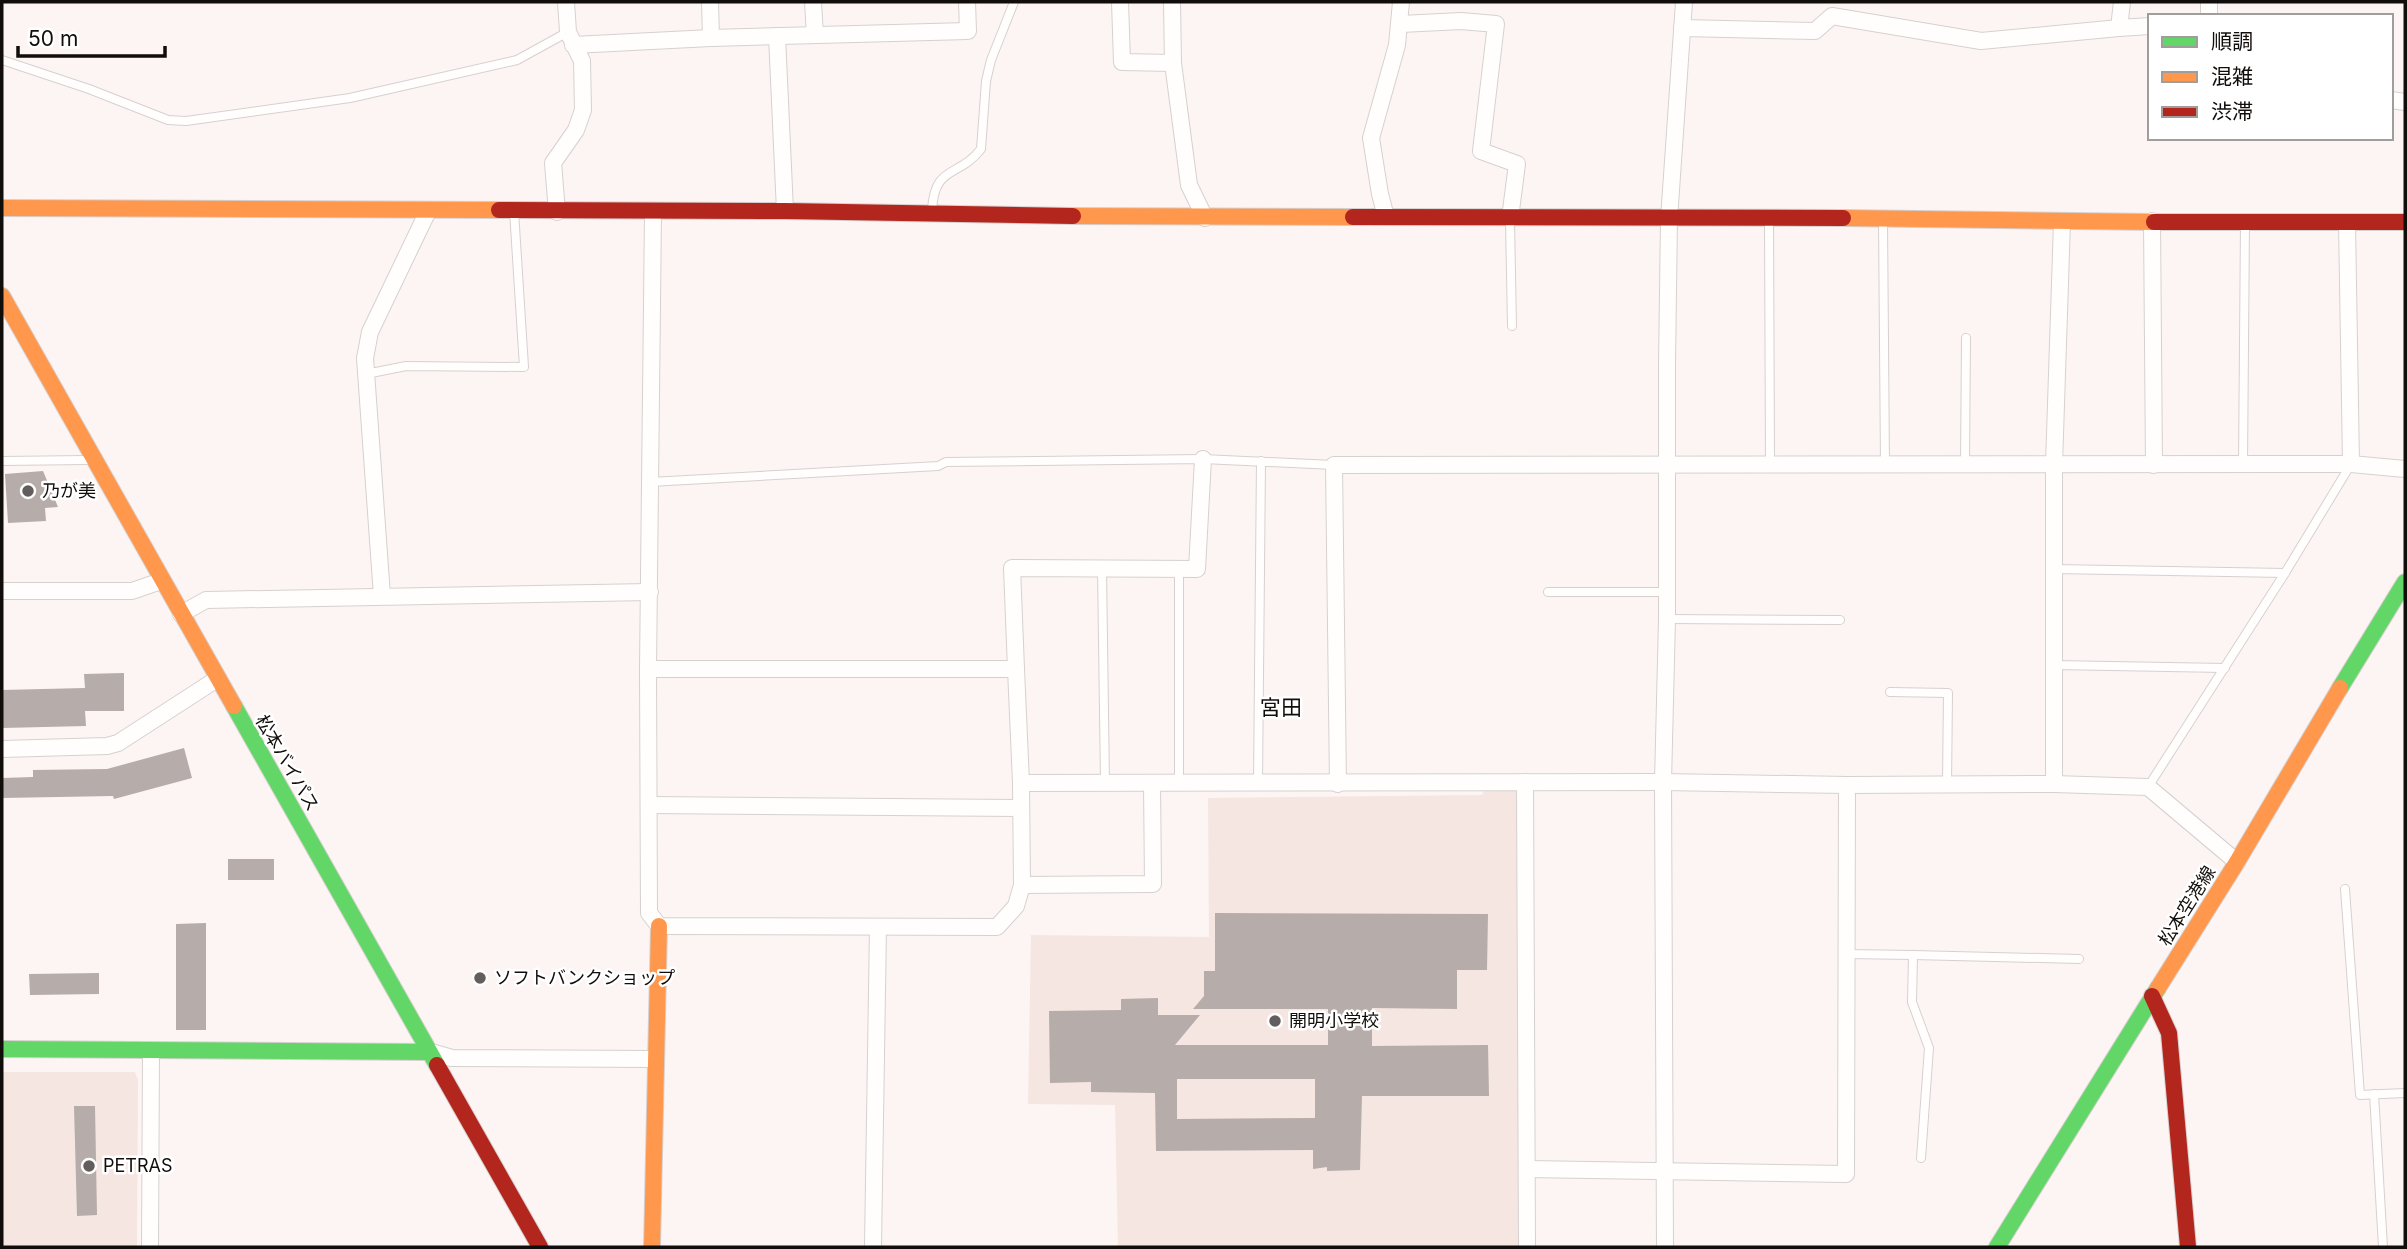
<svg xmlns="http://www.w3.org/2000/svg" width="2407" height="1249" font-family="Inter,'Noto Sans JP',sans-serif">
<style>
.built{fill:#f5e6e1}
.building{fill:#b6aca9;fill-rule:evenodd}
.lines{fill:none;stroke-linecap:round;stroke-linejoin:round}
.lane-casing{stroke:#d6d1cf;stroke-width:10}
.street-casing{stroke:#d6d1cf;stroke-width:18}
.fast-casing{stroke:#d6d1cf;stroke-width:18}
.slow-casing{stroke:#d6d1cf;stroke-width:18}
.jam-casing{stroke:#d6d1cf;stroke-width:18}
.lane{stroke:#fffefd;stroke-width:8}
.street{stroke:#fffefd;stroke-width:16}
.fast{stroke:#63d668;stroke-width:16}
.slow{stroke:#ff974d;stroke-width:16}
.jam{stroke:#b3261e;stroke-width:16}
.poi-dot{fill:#635e5d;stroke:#fff;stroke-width:2.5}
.labels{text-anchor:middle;stroke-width:5;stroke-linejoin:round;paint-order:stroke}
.poi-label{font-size:18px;fill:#110d0b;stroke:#fff;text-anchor:start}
.street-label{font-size:18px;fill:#110d0b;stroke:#fff}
.quarter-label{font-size:21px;fill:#110d0b;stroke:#fff}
</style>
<rect width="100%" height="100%" fill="#fcf5f4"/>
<g class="built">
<path d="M1520,789L1521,1247H1118L1115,1105L1028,1104L1031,935L1209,937L1208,798L1482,795L1484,790Z"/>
<path d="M2,1072H135L138,1080L137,1247H2Z"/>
</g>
<g class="building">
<path d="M43,471L58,507L45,508L46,521L8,523L5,474Z"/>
<path d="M124,673V711H85L86,726L2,728V690L85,688L84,674Z"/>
<path d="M184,748L192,778L114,799L113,796L2,798V778L33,777V770L107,769Z"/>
<rect x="228" y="859" width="46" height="21"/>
<path d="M1215,913L1488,914L1487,970H1457V1009L1372,1008V1046L1488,1045L1489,1096H1362L1360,1170L1327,1171V1167L1313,1169V1150L1156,1151L1155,1093L1091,1092V1082L1050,1083L1049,1011L1121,1010V999L1158,998V1015H1200L1175,1045H1328V1009H1193L1204,996V971H1215ZM1177,1079H1315V1118L1177,1119Z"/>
<path d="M206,923V1030H176V924Z"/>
<path d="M99,973V994L30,995L29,974Z"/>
<path d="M74,1106H95L97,1215L77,1216Z"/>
</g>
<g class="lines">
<g class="lane-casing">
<g id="lane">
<path d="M2,60L89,89L168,120L186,121L350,98L517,60L568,32"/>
<path d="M932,211C934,164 959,178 981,149L986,81L991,60L1014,2"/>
<path d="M1769,220L1770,466"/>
<path d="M1883,220L1885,466"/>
<path d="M1510,221L1512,326"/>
<path d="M366,374L406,366L524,367L514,211"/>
<path d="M2,461L86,460"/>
<path d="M1965,465L1966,338"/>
<path d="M2243,465L2245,223"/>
<path d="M650,482L938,466L946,462L1203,459L1334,465"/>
<path d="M1102,569L1105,783"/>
<path d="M2054,569L2285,573"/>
<path d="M1548,592H1667"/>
<path d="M1667,619L1840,620"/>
<path d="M2054,665L2225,668"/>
<path d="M1890,692L1948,693L1947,784"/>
<path d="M1179,783V569"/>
<path d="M1258,783L1261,461"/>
<path d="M2148,787L2285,573L2351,464"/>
<path d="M2345,889L2360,1095L2405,1093"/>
<path d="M1847,954L1913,955L1912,1002L1929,1048L1921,1158"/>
<path d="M1913,955L2079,959"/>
<path d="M2374,1094L2383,1247"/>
</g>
</g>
<g class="street-casing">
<g id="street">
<path d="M710,2L711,38"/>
<path d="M813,2L815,35"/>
<path d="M1120,2L1122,62L1173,63L1189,185L1205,218"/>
<path d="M1172,2L1173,63"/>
<path d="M2209,16V2"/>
<path d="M1401,24L1461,21L1496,24L1481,151L1517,164L1510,218"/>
<path d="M1682,28L1815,31L1832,16L1981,41L2119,28L2122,2"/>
<path d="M2119,28L2150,26"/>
<path d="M777,36L785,211"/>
<path d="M573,45L711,38L968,31L967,2"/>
<path d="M2391,100L2405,102"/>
<path d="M557,212L553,163L576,130L583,110L582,61L568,32L566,2"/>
<path d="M1386,217L1380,194L1371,138L1397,45L1401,2"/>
<path d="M2152,221L2154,465"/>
<path d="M2347,222L2351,464"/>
<path d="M2,591H132L161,581"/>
<path d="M382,596L365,358L370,332L428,211"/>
<path d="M181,614L206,600L650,592"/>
<path d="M648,669H1016L1021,783L1022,885L1016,906L997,927L659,926L649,913L648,669L653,212"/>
<path d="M1016,669L1012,568L1197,569L1203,459"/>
<path d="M2,749L107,746L118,743L217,679"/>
<path d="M1525,782L1527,1247"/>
<path d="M1021,783L1663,782L1847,785L2054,784L2148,787L2237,862"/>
<path d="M1338,784L1334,465L2351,464L2405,469"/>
<path d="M2054,784V465L2062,222"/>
<path d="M649,805L1021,808"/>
<path d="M1022,885L1153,884L1152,783"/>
<path d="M431,1052L452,1058L655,1059"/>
<path d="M1527,1169L1846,1174L1847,785"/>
<path d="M150,1247L151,1050"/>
<path d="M873,1247L878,927"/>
<path d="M1665,1247L1663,782L1667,619V364L1669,219L1684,2"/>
</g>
</g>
<g class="fast-casing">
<g id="fast">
<path d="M2340,688L2405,582"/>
<path d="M234,706L437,1065"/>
<path d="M2,1049L429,1052"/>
<path d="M1997,1247L2158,988"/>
</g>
</g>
<g class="slow-casing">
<g id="slow">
<path d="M2,208L499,210"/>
<path d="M1073,216L1353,217"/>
<path d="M1843,218L2154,222"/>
<path d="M2,296L234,706"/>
<path d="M2158,988L2237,862L2340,688"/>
<path d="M652,1247L659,926"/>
</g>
</g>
<g class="jam-casing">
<g id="jam">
<path d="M499,210L785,211L1073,216"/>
<path d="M1353,217L1843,218"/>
<path d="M2154,222H2405"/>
<path d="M2152,996L2169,1033L2188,1247"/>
<path d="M437,1065L540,1247"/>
</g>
</g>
<use href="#lane" class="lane"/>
<use href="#street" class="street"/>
<use href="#fast" class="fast"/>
<use href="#slow" class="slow"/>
<use href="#jam" class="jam"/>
</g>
<g class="poi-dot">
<circle cx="28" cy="491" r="7"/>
<circle cx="480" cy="978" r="7"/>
<circle cx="1275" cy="1021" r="7"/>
<circle cx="89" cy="1166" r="7"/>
</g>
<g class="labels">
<g class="poi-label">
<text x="42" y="497">乃が美</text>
<text x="494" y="984">ソフトバンクショップ</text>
<text x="1289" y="1027">開明小学校</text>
<text x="103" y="1172">PETRAS</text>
</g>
<g class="street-label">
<text transform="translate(287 763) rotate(60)" y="6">松本バイパス</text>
<text transform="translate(2187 906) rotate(-58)" y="6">松本空港線</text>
</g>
<g class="quarter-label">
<text x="1281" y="715">宮田</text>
</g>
</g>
<rect width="2407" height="1249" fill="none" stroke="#110d0b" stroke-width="7"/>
<rect x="2148" y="14" width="245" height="126" fill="#ffffff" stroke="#a09e9d" stroke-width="2"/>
<rect x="2162" y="37" width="35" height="10" fill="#63d668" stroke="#a09e9d" stroke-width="2"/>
<text x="2211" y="49" font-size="21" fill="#110d0b">順調</text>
<rect x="2162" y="72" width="35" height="10" fill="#ff974d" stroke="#a09e9d" stroke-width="2"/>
<text x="2211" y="84" font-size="21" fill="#110d0b">混雑</text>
<rect x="2162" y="107" width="35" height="10" fill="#b3261e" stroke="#a09e9d" stroke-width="2"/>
<text x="2211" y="119" font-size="21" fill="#110d0b">渋滞</text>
<path d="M18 46v10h147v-10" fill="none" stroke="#110d0b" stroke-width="3.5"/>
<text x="28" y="46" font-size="21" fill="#110d0b" stroke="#ffffff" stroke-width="5" paint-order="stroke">50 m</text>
</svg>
